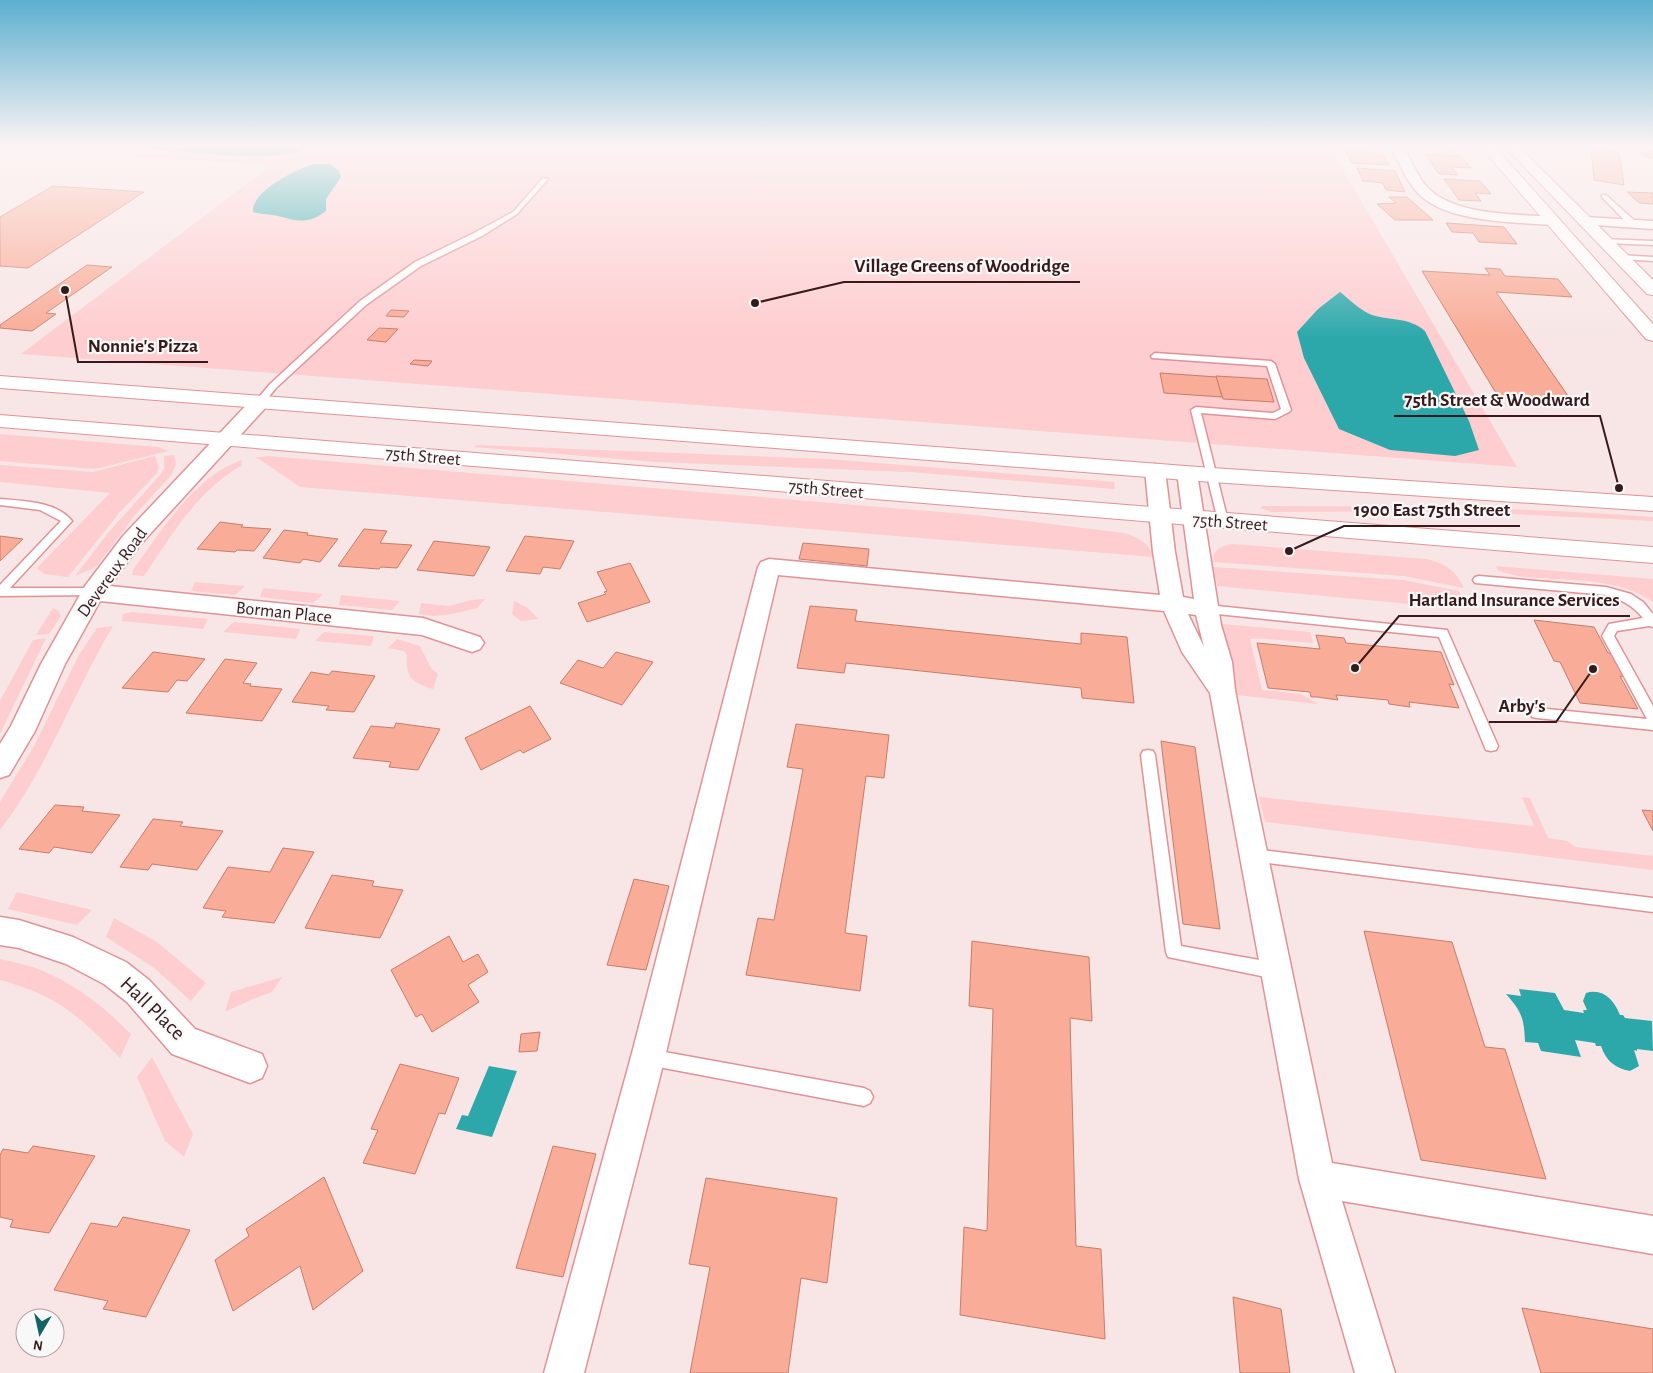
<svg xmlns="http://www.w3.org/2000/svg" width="1653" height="1373" font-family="'Alegreya Sans',sans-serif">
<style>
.green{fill:#fecdcf}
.water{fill:#2ca8aa}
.building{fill:#f9ac97;stroke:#c67d69}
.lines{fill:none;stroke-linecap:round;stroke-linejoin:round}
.service-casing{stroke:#e19296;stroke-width:3}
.minor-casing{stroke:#e19296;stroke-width:3}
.secondary-casing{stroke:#e19296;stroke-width:2}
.service{fill:#fff;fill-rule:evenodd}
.minor{fill:#fff;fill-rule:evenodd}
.secondary{fill:#fff;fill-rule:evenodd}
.labels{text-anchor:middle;stroke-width:4.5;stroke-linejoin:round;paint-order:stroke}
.street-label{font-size:18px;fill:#381a1c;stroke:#f8f8f8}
.near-street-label{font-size:21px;fill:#381a1c;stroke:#f8f8f8}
.leader{fill:none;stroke:#381a1c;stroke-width:2}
.callout-dot{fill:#381a1c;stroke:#f8f8f8;stroke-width:2}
.callout-label{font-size:19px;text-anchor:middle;font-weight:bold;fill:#381a1c;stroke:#f8f8f8;stroke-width:4.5;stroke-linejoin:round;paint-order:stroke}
</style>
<rect width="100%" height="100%" fill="#f8e6e6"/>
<g class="green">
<path d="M14,146H1329L1517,467L21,354L272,165L6,150Z"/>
<path d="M0,434L158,447L169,451L95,469L0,461Z"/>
<path d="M476,445L828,459L1114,482L1115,489L909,472L655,462L474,447Z"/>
<path d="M174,455L176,464L172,474L134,516L96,567L75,576L108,533L160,475L164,469V456Z"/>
<path d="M155,456L159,467L157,473L120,512L68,577L44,574L37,568L110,493L0,482V465L93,472Z"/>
<path d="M268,456L976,515L1124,533C1138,537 1149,543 1153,557L300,487L259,459L254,458Z"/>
<path d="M242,460L241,466C198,490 171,536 144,576L132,575L133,570C160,532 196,475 242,460Z"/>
<path d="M1262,506C1393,506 1523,507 1653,517V521L1448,511L1271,512L1261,508Z"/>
<path d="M1232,544L1426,559C1444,563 1456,570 1464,588L1404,576L1213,562C1212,550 1221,546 1232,544Z"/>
<path d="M1496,566L1653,579V602C1620,579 1579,581 1540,578C1525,577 1511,576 1498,570Z"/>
<path d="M1213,567L1403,580L1459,591L1462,598L1468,599L1472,607L1450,604L1442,607L1217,586Z"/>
<path d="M195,582L245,586L235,595L191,591Z"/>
<path d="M263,588L323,594L313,603L260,597Z"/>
<path d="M341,595L400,601L392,610L339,605Z"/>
<path d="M485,599L477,608L453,614L434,616L419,614L421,603L449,606L471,600Z"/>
<path d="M514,601L528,608L538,619L521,621L512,614Z"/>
<path d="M53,608L59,611L61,616L49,634L36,635Z"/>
<path d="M132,612L208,619L203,629L122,621L123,614Z"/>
<path d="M234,622L300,629L296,639L223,632Z"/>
<path d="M1223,624L1310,632L1313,643C1291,642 1272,638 1250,639L1262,690L1301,694L1318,704L1236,695L1216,628Z"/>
<path d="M113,626C73,693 48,768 0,830V802L34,746L79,655L97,628Z"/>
<path d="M324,632L374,636L371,646L315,641Z"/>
<path d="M46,638L2,730L0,733V701L33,640Z"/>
<path d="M397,639L420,646L431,668L438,674L433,689C413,683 405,678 407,655L404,651L388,648Z"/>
<path d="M1259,797L1534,826L1522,797L1530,798L1548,838L1567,841L1576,847L1653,856V870L1265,822Z"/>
<path d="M17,892L92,910L77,925L8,909Z"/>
<path d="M114,918L157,942L206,983L191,1001L153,967L106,937Z"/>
<path d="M0,959C13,962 28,965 41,970C77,985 104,1007 131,1034L120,1058C79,1016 59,996 0,980Z"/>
<path d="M282,977L272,992L253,999L225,1012L231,992Z"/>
<path d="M152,1057L193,1134L184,1157L165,1141L137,1077Z"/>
</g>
<g class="water">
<path d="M139,146H301V150C271,163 188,151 153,149Z"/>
<path d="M315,164H330L338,170L341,177L326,199V211C305,227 294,219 273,215C266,214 260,214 253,212C251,191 298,168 315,164Z"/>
<path d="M1340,292C1350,300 1360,310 1372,315C1391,321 1409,317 1425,331L1469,421L1479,450L1455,456L1390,450L1339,429L1304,358L1297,332L1318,309Z"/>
<path d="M1519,989L1555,993L1564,1010L1584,1013L1583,1010H1587L1583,1001L1586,993C1603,988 1614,1000 1620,1015H1623L1625,1018L1652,1021L1653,1051L1637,1049V1051L1634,1050L1639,1066L1630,1071C1615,1068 1606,1061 1601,1046H1596L1595,1043L1575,1040L1581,1057L1541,1051L1538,1043L1525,1042C1524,1018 1522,1012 1506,994L1521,996Z"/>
<path d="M489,1066L517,1071L492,1137L456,1129L462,1115L468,1116Z"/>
</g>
<g class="building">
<path d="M1359,146H1377L1389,165L1352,163L1344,149L1362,150Z"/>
<path d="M1418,146H1453L1457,151L1421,149Z"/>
<path d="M1591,148L1619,152L1624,185L1594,180Z"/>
<path d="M1653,151V159L1638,153Z"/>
<path d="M1425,154L1461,156L1471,168L1452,167L1458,175L1439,174Z"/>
<path d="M1357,168L1395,171L1405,192L1386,190L1383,183L1363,181Z"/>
<path d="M1444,179L1480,181L1491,194L1475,193L1481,201L1459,200Z"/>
<path d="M53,186L144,192L28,268L0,266V217Z"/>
<path d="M1627,192L1653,193V204L1639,203Z"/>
<path d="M1389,197H1407L1433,220H1395L1377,204L1396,203Z"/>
<path d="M1446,223L1504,227L1517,244L1479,242L1473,233L1452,232Z"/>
<path d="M87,265L112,267L46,313L56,314L32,331L0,328V325Z"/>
<path d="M1485,268L1500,269L1505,276L1558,279L1572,297L1496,292L1573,403L1553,402L1556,407L1525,405L1522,400L1499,398L1422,271L1490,275Z"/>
<path d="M391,310L409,311L404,317L386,316Z"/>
<path d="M379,328L398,329L386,342L367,340Z"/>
<path d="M414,360L432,361L428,366L410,364Z"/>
<path d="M1160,373L1217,377L1222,397L1164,393Z"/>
<path d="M1216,376L1267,379L1274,402L1223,399Z"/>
<path d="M220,522L243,525L241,527L271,529L254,551L237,550L235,552L197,549Z"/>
<path d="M364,529L387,531L380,543L412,545L397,568L381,567L379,569L338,566Z"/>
<path d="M284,530L308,533L307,535L338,539L320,562L303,559L300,563L263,558Z"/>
<path d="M0,536L23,539L0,561Z"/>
<path d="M525,536L574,541L560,569L543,567L540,574L506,571Z"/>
<path d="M434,541L490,547L474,576L417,570Z"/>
<path d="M803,543L869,549L867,566L799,559Z"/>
<path d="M630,563L650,602L587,622L578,603L606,594L604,592L607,591L597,572Z"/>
<path d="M810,606L857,610L855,621L1081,644V633L1127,637L1134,703L1082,698L1081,688L846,663L844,673L797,668Z"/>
<path d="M1534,620L1594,627L1608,653L1613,654L1626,677L1620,676L1638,709L1580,703L1560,662L1554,661Z"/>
<path d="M1316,635L1344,638L1346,643L1441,652L1454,685L1449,684L1459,708L1409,702L1410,707L1389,704L1388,700L1336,695L1338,700L1317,697H1311L1310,692L1268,688L1257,643L1320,649Z"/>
<path d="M153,652L191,657L205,659L187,681L177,680L168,692L122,688Z"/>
<path d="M616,652L653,662L622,705L560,683L578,660L603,668Z"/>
<path d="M225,659L257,663L243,683L251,684L250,686L282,689L262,721L186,713Z"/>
<path d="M332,671L375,676L354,712L326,710L329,706L292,702L311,672L329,675Z"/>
<path d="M530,706L551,739L523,753L520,750L481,770L465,738Z"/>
<path d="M396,723L440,729L418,770L389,767L391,762L353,758L371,726L394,728Z"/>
<path d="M796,724L889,735L884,778L866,776L845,933L867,936L860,991L746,975L758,918L774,920L803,769L787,767Z"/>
<path d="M1161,741L1195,747L1220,929L1183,924Z"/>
<path d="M55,805L84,807L82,811L120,815L92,853L54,847L49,853L19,849Z"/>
<path d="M1642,810L1653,811V831Z"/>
<path d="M153,819L183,822L180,826L223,831L197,870L152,864L148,870L120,867Z"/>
<path d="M283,848L314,852L274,923L222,917L226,911L203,908L228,867L270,872Z"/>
<path d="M332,875L374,881L372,886L403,890L380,938L305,928Z"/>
<path d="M634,879L669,886L646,970L607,965Z"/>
<path d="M1364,931L1452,942L1485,1047L1505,1049L1546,1179L1421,1160Z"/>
<path d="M449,936L463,962L478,954L488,972L468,985L479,1002L432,1032L422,1014L416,1017L391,970Z"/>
<path d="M972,941L1089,957L1092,1021L1070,1018L1076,1246L1101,1249L1105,1339L960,1315L964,1227L987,1231L993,1009L969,1006Z"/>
<path d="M540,1032L537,1051L519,1052L521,1034Z"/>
<path d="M400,1064L459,1078L445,1114L439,1113L415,1174L363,1163L378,1130L371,1129Z"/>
<path d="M33,1146L95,1156L49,1233L10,1227L13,1220L0,1217V1155L3,1149L28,1153Z"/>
<path d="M553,1146L596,1154L563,1277L516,1268Z"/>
<path d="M324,1177L363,1271L313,1310L300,1266L233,1311L215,1260L249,1236L246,1229Z"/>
<path d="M706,1178L837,1198L827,1283L801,1278L788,1373H690L710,1267L689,1264Z"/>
<path d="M123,1217L190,1230L146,1317L103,1309L108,1301L54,1290L91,1223L117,1227Z"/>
<path d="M1233,1297L1281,1309L1290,1373H1240Z"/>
<path d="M1522,1308L1653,1329V1373H1541Z"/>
</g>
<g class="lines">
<g class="service-casing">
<g id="service">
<path d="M543,178L548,179L517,214L482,236L421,266L366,305L276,388L263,404H257L255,402L270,384L360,301L415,262L476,232L513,212Z"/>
<path d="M1602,195H1606L1636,222V226H1630L1602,197Z"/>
<path d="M1602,239L1653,241V245L1605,243H1602Z"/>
<path d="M1618,255L1653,257V261L1621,259H1618Z"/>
<path d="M1155,353L1271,361L1275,364L1291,410L1289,412L1275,419L1201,413L1228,521L1227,523H1219L1218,521L1191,410L1196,407L1273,413L1281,409L1267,366L1152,358L1151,356Z"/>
<path d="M0,499C23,501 56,501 72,521L10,588H93L97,589L99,592L97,595L0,596V585L61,521L40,510L0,505Z"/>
<path d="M1479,576L1606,587L1631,594L1643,602L1653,614V627L1649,626L1617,631L1614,636L1653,706V730L1537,718L1532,717L1531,713L1532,709L1537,708L1647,719L1602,636L1609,624L1643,618C1632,605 1622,600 1606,595L1475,583L1473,580L1475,577Z"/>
<path d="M1208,605L1447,630L1498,746L1496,750L1491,751L1486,750L1439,637L1208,613L1202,609Z"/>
<path d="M1148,750L1153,751L1155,755L1181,946L1276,963L1282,966L1284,971L1282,976L1276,979L1168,957L1166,952L1141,755L1143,751Z"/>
<path d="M1253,849L1653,898V912L1253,861L1248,860L1246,855L1248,850Z"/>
<path d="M648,1049L864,1088L870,1091L873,1097L870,1103L864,1106L648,1065L642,1063L640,1057L642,1051Z"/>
</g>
</g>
<g class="minor-casing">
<g id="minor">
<path d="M1389,146H1401C1412,158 1416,176 1428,188C1456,216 1516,214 1553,217L1558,218L1560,221L1558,224L1553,225C1515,222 1444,223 1417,192C1405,179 1399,160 1389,146Z"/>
<path d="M1585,217L1653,221V229L1580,224L1578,221L1580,218Z"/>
<path d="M260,396L267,398L269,402L267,406L139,546L110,586L423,618L480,637L484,643L480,649L472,652L422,635L100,601L65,664L35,731L9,775L0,778V744L11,726L41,664L85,586L123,536L253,398Z"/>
<path d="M1155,464L1162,466L1165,470L1175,552L1183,597L1194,599L1177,473L1180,469L1187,467L1194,469L1197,473L1221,625L1232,662L1235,690L1252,780L1332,1163L1653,1216V1254L1342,1201L1395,1373H1355L1299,1179L1210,693L1182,652L1164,611L778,575L665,1057L584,1373H544L631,1057L758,567L761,562L769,559L1160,595L1153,552L1145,470L1148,466ZM1188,614L1196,615L1204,647Z"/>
<path d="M0,917L19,920L73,937L126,962L149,980L195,1029L262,1054L267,1066L262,1078L250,1083L172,1054L127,1002L104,984L66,964L19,948L0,945Z"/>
</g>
</g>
<g class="secondary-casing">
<g id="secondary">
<path d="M1480,146H1494L1653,324V341L1646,339Z"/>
<path d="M1504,146H1518L1653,280V295L1647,294Z"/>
<path d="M0,376L1212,468L1653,497V511L1212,482L0,388Z"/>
<path d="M0,415L1653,547V563L0,427Z"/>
</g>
</g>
<use href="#service" class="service"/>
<use href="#minor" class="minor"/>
<use href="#secondary" class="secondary"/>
</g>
<linearGradient id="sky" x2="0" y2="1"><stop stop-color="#5dafcf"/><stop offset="0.43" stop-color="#fcf4f4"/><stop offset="1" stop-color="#fcf4f4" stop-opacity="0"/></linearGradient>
<rect width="1653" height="338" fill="url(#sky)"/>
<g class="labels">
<g class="street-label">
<text transform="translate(423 456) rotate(5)" y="6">75th Street</text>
<text transform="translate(826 489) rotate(5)" y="6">75th Street</text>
<text transform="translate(1230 522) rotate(4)" y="6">75th Street</text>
<text transform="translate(112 572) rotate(-54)" y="6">Devereux Road</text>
<text transform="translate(284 612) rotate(6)" y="6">Borman Place</text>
</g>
<g class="near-street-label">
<text transform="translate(153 1008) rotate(44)" y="7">Hall Place</text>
</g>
</g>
<path class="leader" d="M755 303L844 282H1080M65 290L78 362H208M1619 488L1600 416H1394M1289 551L1344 526H1520M1355 668L1399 616H1630M1593 669L1556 722H1489"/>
<g class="callout-dot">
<circle cx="755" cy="303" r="5"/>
<circle cx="65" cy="290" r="5"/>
<circle cx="1619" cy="488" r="5"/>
<circle cx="1289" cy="551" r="5"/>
<circle cx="1355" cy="668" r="5"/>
<circle cx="1593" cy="669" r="5"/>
</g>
<g class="callout-label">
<text x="962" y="272">Village Greens of Woodridge</text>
<text x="143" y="352">Nonnie's Pizza</text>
<text x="1497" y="406">75th Street &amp; Woodward</text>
<text x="1432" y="516">1900 East 75th Street</text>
<text x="1514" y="606">Hartland Insurance Services</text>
<text x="1522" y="712">Arby's</text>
</g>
<g transform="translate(40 1333) rotate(189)"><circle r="24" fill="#f8f8f8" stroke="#ab9fa0"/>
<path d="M0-4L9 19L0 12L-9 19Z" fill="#136364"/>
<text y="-8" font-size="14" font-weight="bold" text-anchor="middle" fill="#381a1c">N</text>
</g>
</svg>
